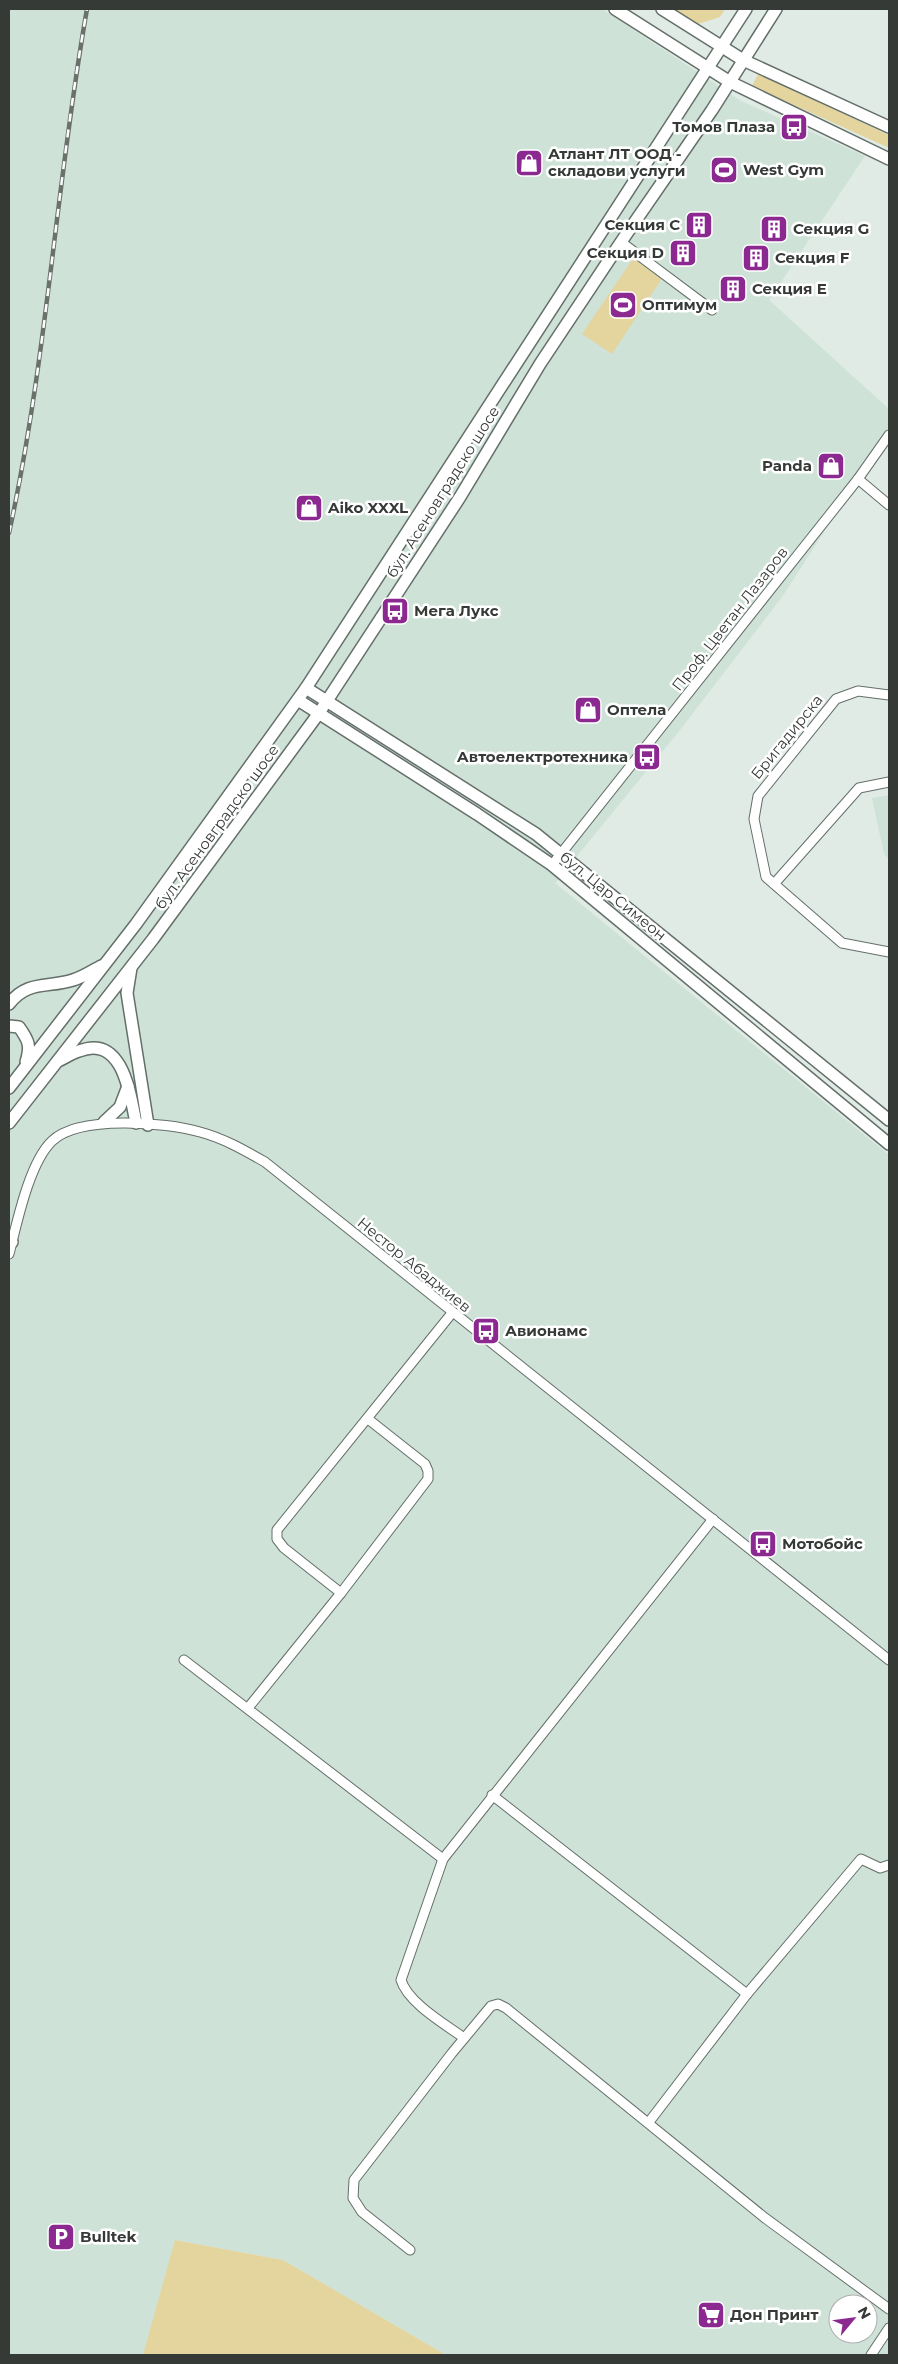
<svg xmlns="http://www.w3.org/2000/svg" width="898" height="2364" font-family="Montserrat,sans-serif">
<style>
.built{fill:#cee2d7;fill-rule:evenodd}
.green{fill:#e4d59f}
.lines{fill:none;stroke-linecap:round;stroke-linejoin:round}
.minor-casing{stroke:#656f6a;stroke-width:11}
.major-casing{stroke:#656f6a;stroke-width:14}
.minor{stroke:#fff;stroke-width:9}
.major{stroke:#fff;stroke-width:11}
.rail-casing{stroke:#6a716d;stroke-width:4.5}
.rail{stroke:#fff;stroke-width:2.5;stroke-dasharray:8;stroke-linecap:butt}
.labels{text-anchor:middle;stroke-width:5;stroke-linejoin:round;paint-order:stroke}
.poi-label{font-size:15px;font-weight:bold;fill:#353a37;stroke:#fff;text-anchor:start}
.street-label{font-size:15px;fill:#353a37;stroke:#fff}
</style>
<rect width="100%" height="100%" fill="#dfebe4"/>
<g class="built">
<path d="M9,9H602L741,101L865,156L769,300L889,409V426L871,459L782,597L680,730L555,883L889,1155V2355H446L283,2260L176,2240L143,2355H9ZM838,2304H868V2334H838Z"/>
<path d="M889,795V859L884,854L872,798Z"/>
</g>
<g class="green">
<path d="M674,9H725L720,17L698,24Z"/>
<path d="M758,74L889,135V148L752,86Z"/>
<path d="M634,257L663,277L612,354L582,334Z"/>
<path d="M175,2240L283,2260L446,2355H143Z"/>
</g>
<g class="lines">
<g class="minor-casing">
<g id="minor">
<path d="M621,242L712,310"/>
<path d="M858,479L889,505"/>
<path d="M889,695L858,691L836,699L758,796L754,819L766,877L842,943L889,952"/>
<path d="M552,865L858,479L889,435"/>
<path d="M774,884L859,788L889,782"/>
<path d="M9,1254C17,1223 29,1163 52,1141C79,1115 165,1122 200,1132C223,1138 244,1150 265,1162L889,1660"/>
<path d="M341,1593L284,1548L277,1539V1530L452,1313"/>
<path d="M184,1660L443,1859"/>
<path d="M248,1708L341,1593L428,1479V1471L425,1464L368,1419"/>
<path d="M492,1795L747,1994"/>
<path d="M464,2038C445,2024 408,2003 401,1980L443,1859L713,1519"/>
<path d="M649,2122L747,1994L861,1859L880,1868L889,1865"/>
<path d="M410,2250L362,2212L353,2198L354,2180L452,2053L491,2006L498,2004L506,2008L765,2218L889,2309"/>
<path d="M871,2355L889,2328"/>
</g>
</g>
<g class="major-casing">
<g id="major">
<path d="M615,9L730,82L889,159"/>
<path d="M662,9L743,60L889,127"/>
<path d="M306,688L536,834L889,1120"/>
<path d="M298,700L477,814L552,865L889,1144"/>
<path d="M131,968L127,993L148,1125"/>
<path d="M9,1004C27,980 48,988 73,980C83,977 92,971 101,966"/>
<path d="M9,1026L19,1027C29,1041 31,1046 26,1062"/>
<path d="M58,1061C65,1058 72,1053 79,1051C123,1034 130,1094 136,1123"/>
<path d="M9,1088L136,924L306,688L746,9"/>
<path d="M104,1122L120,1107L128,1086"/>
<path d="M9,1123L153,939L319,713L460,497L540,364L621,242L712,110L776,9"/>
<path d="M9,1241L12,1242"/>
</g>
</g>
<use href="#minor" class="minor"/>
<use href="#major" class="major"/>
<g class="rail-casing">
<path id="rail" d="M9,533C47,360 56,183 87,9"/>
</g>
<use href="#rail" class="rail"/>
</g>
<defs>
<g id="bus-square" transform="scale(1.4375)"><rect x="-9" y="-9" width="18" height="18" rx="4" fill="#8c2990" stroke="#fff"/><path d="M-5-6H5V4H4V6H2V4H-2V6H-4V4H-5ZM-3.5-4V0h7V-4ZM-3.5 1.2v1.5H-2V1.2ZM2 1.2v1.5H3.5V1.2Z" fill="#fff"/></g>
<g id="shop-square" transform="scale(1.4375)"><rect x="-9" y="-9" width="18" height="18" rx="4" fill="#8c2990" stroke="#fff"/><path d="M-5-2.5h2.3a2.7 3.5 0 0 1 5.4 0H5L5.5 6h-11ZM-1.5-2.5h3a1.5 2.3 0 0 0-3 0Z" fill="#fff"/></g>
<g id="stadium-square" transform="scale(1.4375)"><rect x="-9" y="-9" width="18" height="18" rx="4" fill="#8c2990" stroke="#fff"/><path d="M0-5a6.5 5 0 1 0 0 10a6.5 5 0 1 0 0-10ZM-3.5-1.8h7v3.6h-7Z" fill="#fff"/></g>
<g id="building-square" transform="scale(1.4375)"><rect x="-9" y="-9" width="18" height="18" rx="4" fill="#8c2990" stroke="#fff"/><path d="M-4-6H4V6H1V3H-1V6H-4ZM-2.5-4.3h1.7v1.8h-1.7ZM.8-4.3h1.7v1.8H.8ZM-2.5-1h1.7V.8h-1.7ZM.8-1h1.7V.8H.8Z" fill="#fff"/></g>
<g id="parking-square" transform="scale(1.4375)"><rect x="-9" y="-9" width="18" height="18" rx="4" fill="#8c2990" stroke="#fff"/><path d="M-3.5-5.5H1a3.5 3.5 0 0 1 0 7H-1V5.5H-3.5ZM-1-3.4V-.6H.8a1.4 1.4 0 0 0 0-2.8Z" fill="#fff"/></g>
<g id="supermarket-square" transform="scale(1.4375)"><rect x="-9" y="-9" width="18" height="18" rx="4" fill="#8c2990" stroke="#fff"/><path d="M-6-5.5h2.5l.6 2H6L4.5 2H-2.5L-4.4-4H-6ZM-1.5 3.2a1.3 1.3 0 1 0 .1 0ZM3 3.2a1.3 1.3 0 1 0 .1 0Z" fill="#fff"/></g>
</defs>
<g fill-rule="evenodd">
<use href="#bus-square" x="794" y="127"/>
<use href="#shop-square" x="529" y="163"/>
<use href="#stadium-square" x="724" y="170"/>
<use href="#building-square" x="699" y="225"/>
<use href="#building-square" x="774" y="229"/>
<use href="#building-square" x="683" y="253"/>
<use href="#building-square" x="756" y="258"/>
<use href="#building-square" x="733" y="289"/>
<use href="#stadium-square" x="623" y="305"/>
<use href="#shop-square" x="831" y="466"/>
<use href="#shop-square" x="309" y="508"/>
<use href="#bus-square" x="395" y="611"/>
<use href="#shop-square" x="588" y="710"/>
<use href="#bus-square" x="647" y="757"/>
<use href="#bus-square" x="486" y="1331"/>
<use href="#bus-square" x="763" y="1544"/>
<use href="#parking-square" x="61" y="2237"/>
<use href="#supermarket-square" x="711" y="2315"/>
</g>
<g class="labels">
<g class="poi-label">
<text x="775" y="132" text-anchor="end">Томов Плаза</text>
<text x="548" y="159">Атлант ЛТ ООД -<tspan x="548" dy="17">складови услуги</tspan></text>
<text x="743" y="175">West Gym</text>
<text x="680" y="230" text-anchor="end">Секция C</text>
<text x="793" y="234">Секция G</text>
<text x="664" y="258" text-anchor="end">Секция D</text>
<text x="775" y="263">Секция F</text>
<text x="752" y="294">Секция E</text>
<text x="642" y="310">Оптимум</text>
<text x="812" y="471" text-anchor="end">Panda</text>
<text x="328" y="513">Aiko XXXL</text>
<text x="414" y="616">Мега Лукс</text>
<text x="607" y="715">Оптела</text>
<text x="628" y="762" text-anchor="end">Автоелектротехника</text>
<text x="505" y="1336">Авионамс</text>
<text x="782" y="1549">Мотобойс</text>
<text x="80" y="2242">Bulltek</text>
<text x="730" y="2320">Дон Принт</text>
</g>
<g class="street-label">
<text transform="translate(443 492) rotate(-58)" y="5">бул. Асеновградско шосе</text>
<text transform="translate(730 619) rotate(-52)" y="5">Проф. Цветан Лазаров</text>
<text transform="translate(787 737) rotate(-51)" y="5">Бригадирска</text>
<text transform="translate(217 827) rotate(-54)" y="5">бул. Асеновградско шосе</text>
<text transform="translate(613 896) rotate(39)" y="5">бул. Цар Симеон</text>
<text transform="translate(414 1265) rotate(39)" y="5">Нестор Абаджиев</text>
</g>
</g>
<rect width="898" height="2364" fill="none" stroke="#353a37" stroke-width="20"/>
<g transform="translate(853 2319) rotate(61)"><circle r="24" fill="#ffffff" stroke="#aeb0af"/>
<path d="M0-4L9 19L0 12L-9 19Z" fill="#8c2990"/>
<text y="-8" font-size="14" font-weight="bold" text-anchor="middle" fill="#353a37">N</text>
</g>
</svg>
